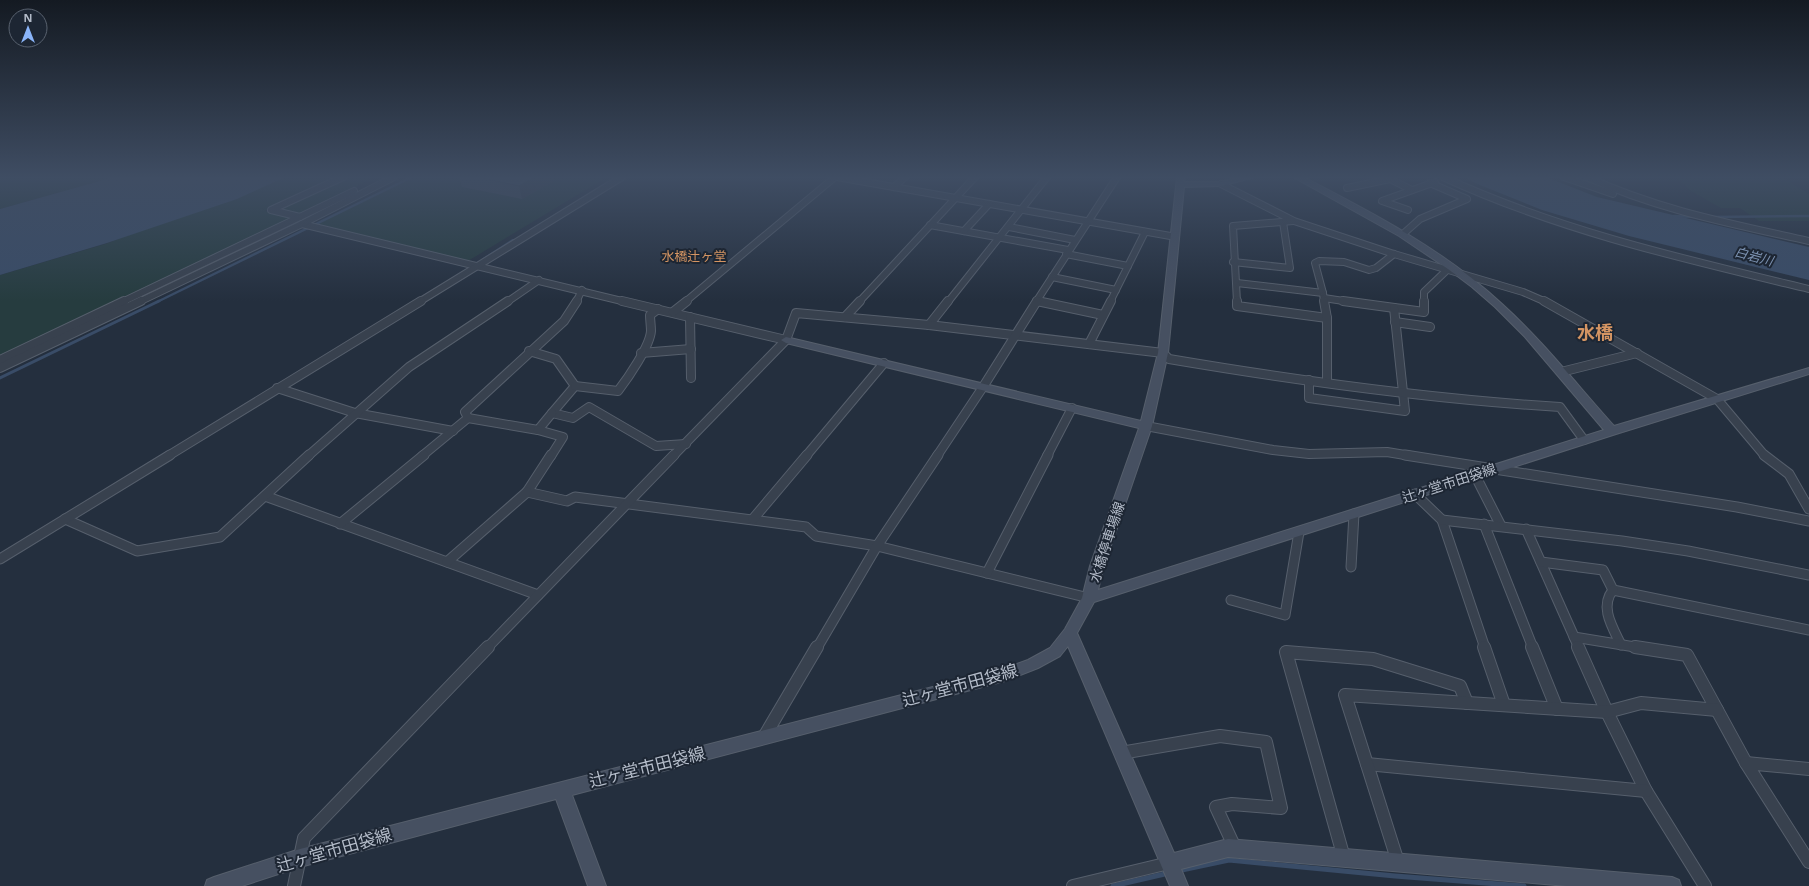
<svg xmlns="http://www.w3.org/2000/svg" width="1809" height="886" font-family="'Open Sans','Noto Sans JP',sans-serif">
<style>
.green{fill:#263c3f}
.water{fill:#394c67}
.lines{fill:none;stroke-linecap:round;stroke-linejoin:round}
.stream-far2{stroke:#394c67;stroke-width:2.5}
.stream-far1{stroke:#394c67;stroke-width:3}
.stream{stroke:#394c67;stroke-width:5}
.street-far3-casing{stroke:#565f6c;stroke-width:8}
.street-far2-casing{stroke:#565f6c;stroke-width:10}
.street-far1-casing{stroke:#565f6c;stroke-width:11}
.street-casing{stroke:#565f6c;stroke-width:14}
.secondary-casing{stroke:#565f6c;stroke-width:2}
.street-far3{stroke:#38414e;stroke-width:6}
.street-far2{stroke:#38414e;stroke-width:8}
.street-far1{stroke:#38414e;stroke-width:9}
.street{stroke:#38414e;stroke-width:12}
.secondary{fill:#465061;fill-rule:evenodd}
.wall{fill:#3b4654}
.shaded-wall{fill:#303945}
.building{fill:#455162;stroke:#303945}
.labels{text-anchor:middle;stroke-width:4;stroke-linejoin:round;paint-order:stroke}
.far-neighbourhood-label{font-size:13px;fill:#d59563;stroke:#1d2633}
.far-water-label{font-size:13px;font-style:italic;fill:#7c92b1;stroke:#1d2633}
.street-label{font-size:14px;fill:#b4bcc9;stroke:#1d2633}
.near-street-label{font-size:17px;fill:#b4bcc9;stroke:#1d2633}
.district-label{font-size:18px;font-weight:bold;fill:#d59563;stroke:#1d2633}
</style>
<rect width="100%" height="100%" fill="#242f3e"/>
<g class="green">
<path d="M0,177H114L0,209Z"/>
<path d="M285,177H337L265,211L292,218L0,357V275L105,244Z"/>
<path d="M346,177H374L301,215L278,209Z"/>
<path d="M413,177H607L468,261L318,224Z"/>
<path d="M1675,177H1782L1809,194V221H1759L1740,208H1721L1691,191Z"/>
</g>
<g class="water">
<path d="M114,177H285L237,199L107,243L0,275V209Z"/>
<path d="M1466,177H1546L1597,197L1809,247V280L1629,236L1542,210L1475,183Z"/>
</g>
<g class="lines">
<g class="stream-far2">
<path d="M1674,216L1694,217"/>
<path d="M1712,217L1809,216"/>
<path d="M482,260L513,240"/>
<path d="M157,302L412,177"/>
</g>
<path class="stream-far1" d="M0,378L159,301"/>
<g class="stream">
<path d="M1177,871L1229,860L1395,876L1524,886"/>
<path d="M1113,886L1169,873"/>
</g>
<g class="street-far3-casing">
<g id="street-far3">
<path d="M837,177L1176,237"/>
<path d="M1443,177C1560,231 1684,259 1809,289"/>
<path d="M1564,177L1613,194"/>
<path d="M1587,177C1658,210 1733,224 1809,241"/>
<path d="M1221,184L1294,221L1394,254L1523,292L1546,302"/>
<path d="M894,187L905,177"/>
<path d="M1347,188L1390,179L1412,190"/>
<path d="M1408,210L1382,201L1435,182"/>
<path d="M300,217L271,210L343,177"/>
<path d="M302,224L626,302"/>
<path d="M930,225L1068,250"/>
<path d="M1009,227L1075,240"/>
<path d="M964,231L989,204"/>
<path d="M1403,234L1420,219L1467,199L1430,183"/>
<path d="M1066,254L1128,266"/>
<path d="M1233,262L1290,268L1283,222"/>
<path d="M1052,277L1116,290"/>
<path d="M1237,283L1323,293L1324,302"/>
<path d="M1323,293L1315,263L1319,261L1344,262L1369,270L1376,268L1394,254"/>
<path d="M1324,298L1350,302"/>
<path d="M1037,301L1040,302"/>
<path d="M122,302L354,191"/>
<path d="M139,302L302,224L394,177"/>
<path d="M419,302L622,177"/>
<path d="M507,302L539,280"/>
<path d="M576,302L582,290"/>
<path d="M685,302L835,177"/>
<path d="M859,302L975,177"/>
<path d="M948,302L1047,177"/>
<path d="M1036,302L1117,177"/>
<path d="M1110,302L1145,232"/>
<path d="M1237,302L1233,226L1293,221"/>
<path d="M1424,302V292L1447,270"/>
</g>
</g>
<g class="street-far2-casing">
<g id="street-far2">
<path d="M622,301L786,340"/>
<path d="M1037,301L1103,315"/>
<path d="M1237,301V306L1327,318"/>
<path d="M1324,301L1327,318V383"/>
<path d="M1343,301L1424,312V301"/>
<path d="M1544,301L1717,399L1765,456"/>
<path d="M673,312L687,301"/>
<path d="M690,317L691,378"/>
<path d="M845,317L860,301"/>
<path d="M1395,322L1430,327"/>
<path d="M929,325L948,301"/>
<path d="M1089,344L1111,301"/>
<path d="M529,351L556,359L575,386L552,413L573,418L589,407L656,446L686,444"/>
<path d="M641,353L691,349"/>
<path d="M0,360L124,301"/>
<path d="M0,368L141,301"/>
<path d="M1561,372L1637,353"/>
<path d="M1309,380V398L1405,411L1394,308"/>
<path d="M575,386L618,391C628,378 650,346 651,331C651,326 650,320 650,315L658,309"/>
<path d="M277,388L355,413L453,431"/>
<path d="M468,418L538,430L552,413"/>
<path d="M1146,426L1273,450L1309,454L1387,452L1411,456"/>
<path d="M538,430L563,437L551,456"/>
<path d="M168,456L421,301"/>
<path d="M308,456L409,367L508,301"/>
<path d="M422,456L468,418L465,412L564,321L577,301"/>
<path d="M673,456L786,340L796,313L929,325L1163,353L1169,359C1299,381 1429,399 1560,407L1584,440"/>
<path d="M806,456L884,363"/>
<path d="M937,456L983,387L1037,301"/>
<path d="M1047,456L1072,408"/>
</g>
</g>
<g class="street-far1-casing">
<g id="street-far1">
<path d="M551,455L527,492L567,501L575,497L806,527L816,536L877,546L1089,598"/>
<path d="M1405,455L1737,507L1809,521"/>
<path d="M1764,455L1789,474L1809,509"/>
<path d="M1475,475L1501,526"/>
<path d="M1415,494L1442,520L1485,648"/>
<path d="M265,496L538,595"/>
<path d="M65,519L137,551L220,537L309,455"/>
<path d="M753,519L807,455"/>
<path d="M1442,520L1622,541L1688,551L1809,575"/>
<path d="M340,524L424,455"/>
<path d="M1484,524L1533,648"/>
<path d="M1526,529L1579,648"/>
<path d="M0,559L170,455"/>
<path d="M447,562L527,492"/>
<path d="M1541,562L1603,570L1613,590L1809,630"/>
<path d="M1351,567L1354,514"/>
<path d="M987,573L1048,455"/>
<path d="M1613,590C1599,607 1613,628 1621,645"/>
<path d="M1231,600L1285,615L1299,532"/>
<path d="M1574,637L1641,648"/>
<path d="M487,648L674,455"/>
<path d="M817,648L877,546L938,455"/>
</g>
</g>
<g class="street-casing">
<g id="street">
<path d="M1484,647L1504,705"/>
<path d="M1532,647L1557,709"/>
<path d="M1578,647L1607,712L1646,791L1705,886"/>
<path d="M1635,647L1687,655L1746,763"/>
<path d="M764,737L817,647"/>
<path d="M1121,753L1220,736L1266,742L1281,808L1232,804L1216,807L1235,848"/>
<path d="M1367,764L1646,791"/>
<path d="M1809,769L1746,763L1809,862"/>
<path d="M1344,858L1286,652L1373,659L1460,686L1467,703"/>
<path d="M1398,862L1345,695L1607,712L1641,703L1717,710"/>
<path d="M294,886L304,838L488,647"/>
<path d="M1073,886L1169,863"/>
</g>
</g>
<g class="secondary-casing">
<path id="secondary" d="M1177,177H1185L1184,182H1221L1240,177H1255L1221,186L1184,187L1168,353L1152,426L1104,566L1098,590L1604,430L1525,337L1495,307L1472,287L1448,269L1399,236L1293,177H1303C1373,213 1444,250 1502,304C1543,341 1577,385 1614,426L1809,368V374L1616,434L1094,602L1077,633L1174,853L1228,839L1672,877L1679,880L1681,886H1567L1228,857L1181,869L1188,886H1170L1068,646L1060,656L1038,668L1005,681L572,795L606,886H588L556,799L300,867L242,886H205L207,880L214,877L300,849L1003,669L1028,660L1050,648L1065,629L1082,598L1090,566L1139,428L786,343L781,340L786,337L1141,421L1158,353Z"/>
</g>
<use href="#street-far3" class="street-far3"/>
<use href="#street-far2" class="street-far2"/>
<use href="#street-far1" class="street-far1"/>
<use href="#street" class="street"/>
<use href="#secondary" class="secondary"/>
</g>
<path class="wall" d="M459,177H553L554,181L522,199L462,187Z"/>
<path class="shaded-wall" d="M534,177H553L554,181L522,199L519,186Z"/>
<path class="building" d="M478,177H534L519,186Z"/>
<linearGradient id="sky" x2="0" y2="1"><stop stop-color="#141a22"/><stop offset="0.59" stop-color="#3f4d63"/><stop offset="1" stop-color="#3f4d63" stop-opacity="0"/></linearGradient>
<rect width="1809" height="301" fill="url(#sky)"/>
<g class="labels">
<g class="far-neighbourhood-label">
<text x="694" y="261">水橋辻ヶ堂</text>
</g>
<g class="far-water-label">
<text transform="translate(1754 256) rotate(15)" y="5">白岩川</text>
</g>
<g class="street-label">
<text transform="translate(1449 483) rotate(-18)" y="5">辻ヶ堂市田袋線</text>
<text transform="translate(1107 542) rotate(-72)" y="5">水橋停車場線</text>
</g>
<g class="near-street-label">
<text transform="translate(960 685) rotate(-15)" y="6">辻ヶ堂市田袋線</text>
<text transform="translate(647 767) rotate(-14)" y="6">辻ヶ堂市田袋線</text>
<text transform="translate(334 850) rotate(-16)" y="6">辻ヶ堂市田袋線</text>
</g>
<g class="district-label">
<text x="1595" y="339">水橋</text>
</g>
</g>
<g transform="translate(28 28)"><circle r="19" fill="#1d2633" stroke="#59626f"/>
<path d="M0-3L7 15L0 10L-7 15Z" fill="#8ab4f8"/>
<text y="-6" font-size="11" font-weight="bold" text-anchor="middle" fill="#b4bcc9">N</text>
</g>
</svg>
